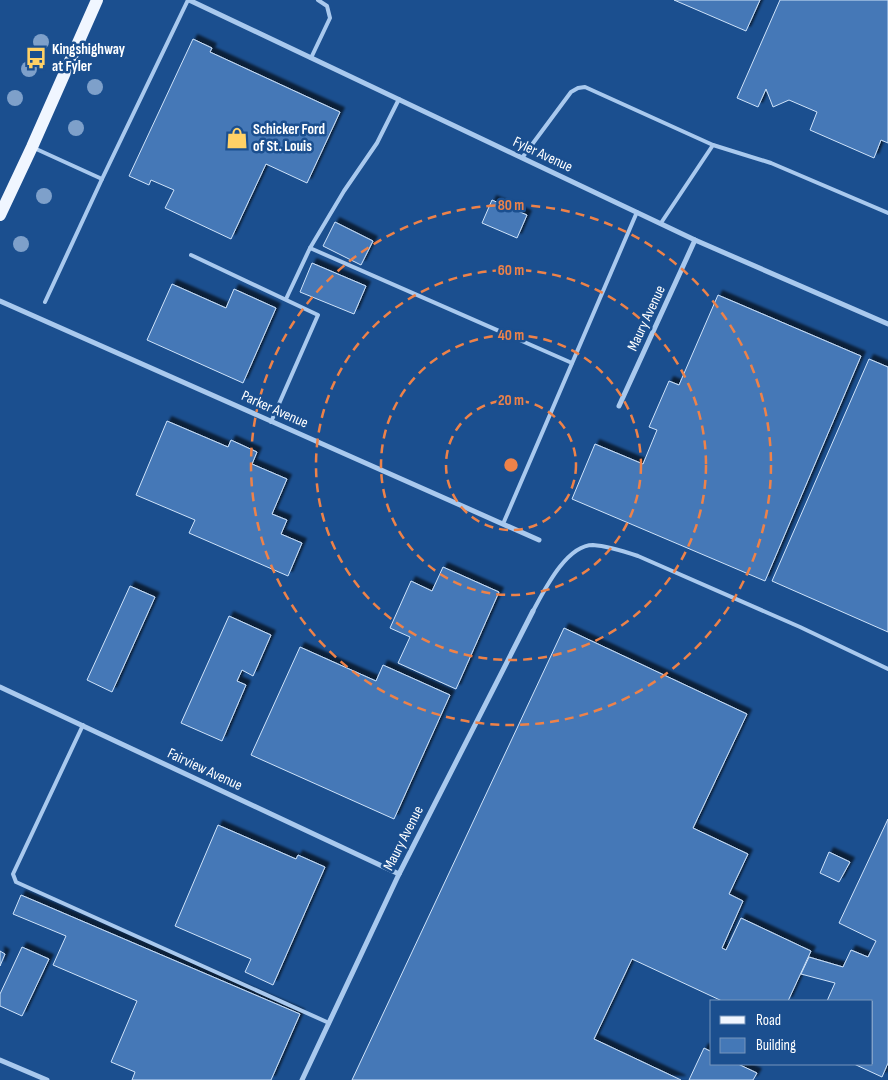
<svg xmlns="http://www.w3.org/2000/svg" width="888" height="1080" font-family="'Sofia Sans Condensed',sans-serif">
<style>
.building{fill:#4478b7;stroke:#cfe3fa;filter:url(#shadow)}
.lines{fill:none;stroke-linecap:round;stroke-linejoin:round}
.lane{stroke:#a9c9ee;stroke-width:4}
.street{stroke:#a9c9ee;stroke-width:5}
.primary{stroke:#f0f6ff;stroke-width:12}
.tree{fill:#7ea0ca}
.ring{fill:none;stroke:#ee8249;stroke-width:2.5;stroke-dasharray:9 6}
.labels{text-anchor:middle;stroke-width:5;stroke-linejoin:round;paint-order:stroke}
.poi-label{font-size:15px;font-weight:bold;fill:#fff;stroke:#1b4f8f;text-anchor:start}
.street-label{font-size:15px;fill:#fff;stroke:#1b4f8f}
.centre{fill:#ee8249;stroke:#1b4f8f;stroke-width:2.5}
.ring-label{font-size:15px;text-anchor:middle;font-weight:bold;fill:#ee8249;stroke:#1b4f8f;stroke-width:5;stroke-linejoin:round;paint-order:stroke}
</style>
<defs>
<filter id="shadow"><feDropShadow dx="4.5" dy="-4.5" stdDeviation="1" flood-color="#0009"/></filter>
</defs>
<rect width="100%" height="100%" fill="#1b4f8f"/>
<g class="building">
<path d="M674,0H760L746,31Z"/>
<path d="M780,0H888V143L881,140L874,158L810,130L817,112L789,100L773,107L766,89L758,107L737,98Z"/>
<path d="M193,39L212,48L210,52L340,112L307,183L266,164L231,239L165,208L174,190L151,180L149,185L129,176Z"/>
<path d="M492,200L527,215L517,238L482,223Z"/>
<path d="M335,222L373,241L361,265L323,246Z"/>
<path d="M312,263L366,286L354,314L300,292Z"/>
<path d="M172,284L226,308L234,289L276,308L243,383L147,340Z"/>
<path d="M718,295L861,356L765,581L572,499L595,444L643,464L657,430L649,427L669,381L679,385Z"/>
<path d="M869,359L888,367V632L772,581Z"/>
<path d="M167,421L228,447L231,440L257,452L252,464L287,479L272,514L287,520L281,534L302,543L288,576L189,533L195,520L136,495Z"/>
<path d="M443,567L499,592L456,689L398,663L410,637L390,628L411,581L432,591Z"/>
<path d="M130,586L155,597L112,692L87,680Z"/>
<path d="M229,616L271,635L253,676L242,670L237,681L246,685L222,741L181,723Z"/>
<path d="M564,628L747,714L693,828L748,854L729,894L743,901L722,948L726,950L741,918L811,951L788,1001H722L632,959L594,1039L681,1080H352Z"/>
<path d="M300,647L376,681L383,665L450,695L394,819L251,755Z"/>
<path d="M888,819V1063L882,1077L854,1064H872V1001H827L835,983L801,974L809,957L843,967L851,950L868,957L876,941L839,923Z"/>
<path d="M218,825L296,859L298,855L325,867L273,985L245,972L251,959L175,926Z"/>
<path d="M829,852L850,862L839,882L820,873Z"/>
<path d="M21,895L300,1014L271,1080H132L135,1072L111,1062L137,1001L53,965L66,936L13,914Z"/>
<path d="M22,947L49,959L22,1016L0,1006V994Z"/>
<path d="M0,951L5,954L0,966Z"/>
<path d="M704,1048L712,1052V1064H738L757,1073L753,1080H689Z"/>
</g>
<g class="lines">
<g class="lane">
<path d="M311,58L330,18L327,6L318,0"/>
<path d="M34,148L102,179L188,0"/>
<path d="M522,158L571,92L578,88L585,87L713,145"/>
<path d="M661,223L713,145L771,163L888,213"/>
<path d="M310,248L344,191L377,143L399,99"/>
<path d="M191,255L318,315L271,422"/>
<path d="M286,299L310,248L572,363"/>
<path d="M45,302L102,179"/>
<path d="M503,524L637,212"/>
<path d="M533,611C544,591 566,545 593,545C608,546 623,551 638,556L800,627L888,669"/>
<path d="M83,725L13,874L16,882L329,1023"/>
</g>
<g class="street">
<path d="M189,0L695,240L888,324"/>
<path d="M0,301L539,540"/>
<path d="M619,406L695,240"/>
<path d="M0,687L399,874"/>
<path d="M0,1060L47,1080"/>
<path d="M302,1080L399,874L533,611"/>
</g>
<path class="primary" d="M0,215L32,147L97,0"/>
</g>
<g class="tree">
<circle cx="41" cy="42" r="8"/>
<circle cx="29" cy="69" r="8"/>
<circle cx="95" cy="87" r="8"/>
<circle cx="15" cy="98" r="8"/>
<circle cx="76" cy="128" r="8"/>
<circle cx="44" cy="196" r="8"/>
<circle cx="21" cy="244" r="8"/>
</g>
<g class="ring">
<circle cx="511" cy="465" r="65"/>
<circle cx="511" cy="465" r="130"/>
<circle cx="511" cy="465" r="195"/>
<circle cx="511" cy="465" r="260"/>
</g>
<defs>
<g id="bus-bare" transform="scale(1.725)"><path d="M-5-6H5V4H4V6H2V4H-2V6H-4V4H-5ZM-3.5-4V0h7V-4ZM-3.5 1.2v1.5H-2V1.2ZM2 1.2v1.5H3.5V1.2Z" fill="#ffd166" stroke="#1b4f8f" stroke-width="2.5" paint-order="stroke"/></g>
<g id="shop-bare" transform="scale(1.725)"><path d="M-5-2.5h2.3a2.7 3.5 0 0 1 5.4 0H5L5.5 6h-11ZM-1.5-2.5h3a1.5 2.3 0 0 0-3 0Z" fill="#ffd166" stroke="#1b4f8f" stroke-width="2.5" paint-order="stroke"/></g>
</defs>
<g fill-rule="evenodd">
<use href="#bus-bare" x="36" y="58"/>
<use href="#shop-bare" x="237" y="138"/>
</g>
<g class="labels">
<g class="poi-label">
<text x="52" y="54">Kingshighway<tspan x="52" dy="17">at Fyler</tspan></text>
<text x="253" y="134">Schicker Ford<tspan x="253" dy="17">of St. Louis</tspan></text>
</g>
<g class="street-label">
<text transform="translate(543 154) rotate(25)" y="5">Fyler Avenue</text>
<text transform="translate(646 318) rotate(-65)" y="5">Maury Avenue</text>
<text transform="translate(275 409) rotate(24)" y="5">Parker Avenue</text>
<text transform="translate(205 769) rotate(25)" y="5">Fairview Avenue</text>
<text transform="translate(403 838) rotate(-63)" y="5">Maury Avenue</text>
</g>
</g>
<circle cx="511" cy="465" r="8" class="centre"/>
<g class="ring-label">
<text x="511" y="210">80 m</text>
<text x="511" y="275">60 m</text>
<text x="511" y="340">40 m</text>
<text x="511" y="405">20 m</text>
</g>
<rect x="710" y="1000" width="162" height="65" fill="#1b4f8f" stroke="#7695bc"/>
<rect x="720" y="1016" width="25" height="8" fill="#f0f6ff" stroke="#7695bc"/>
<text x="756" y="1025" font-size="15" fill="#ffffff">Road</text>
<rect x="720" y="1038" width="25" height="15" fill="#4478b7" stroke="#7695bc"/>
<text x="756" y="1050" font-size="15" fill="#ffffff">Building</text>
</svg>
